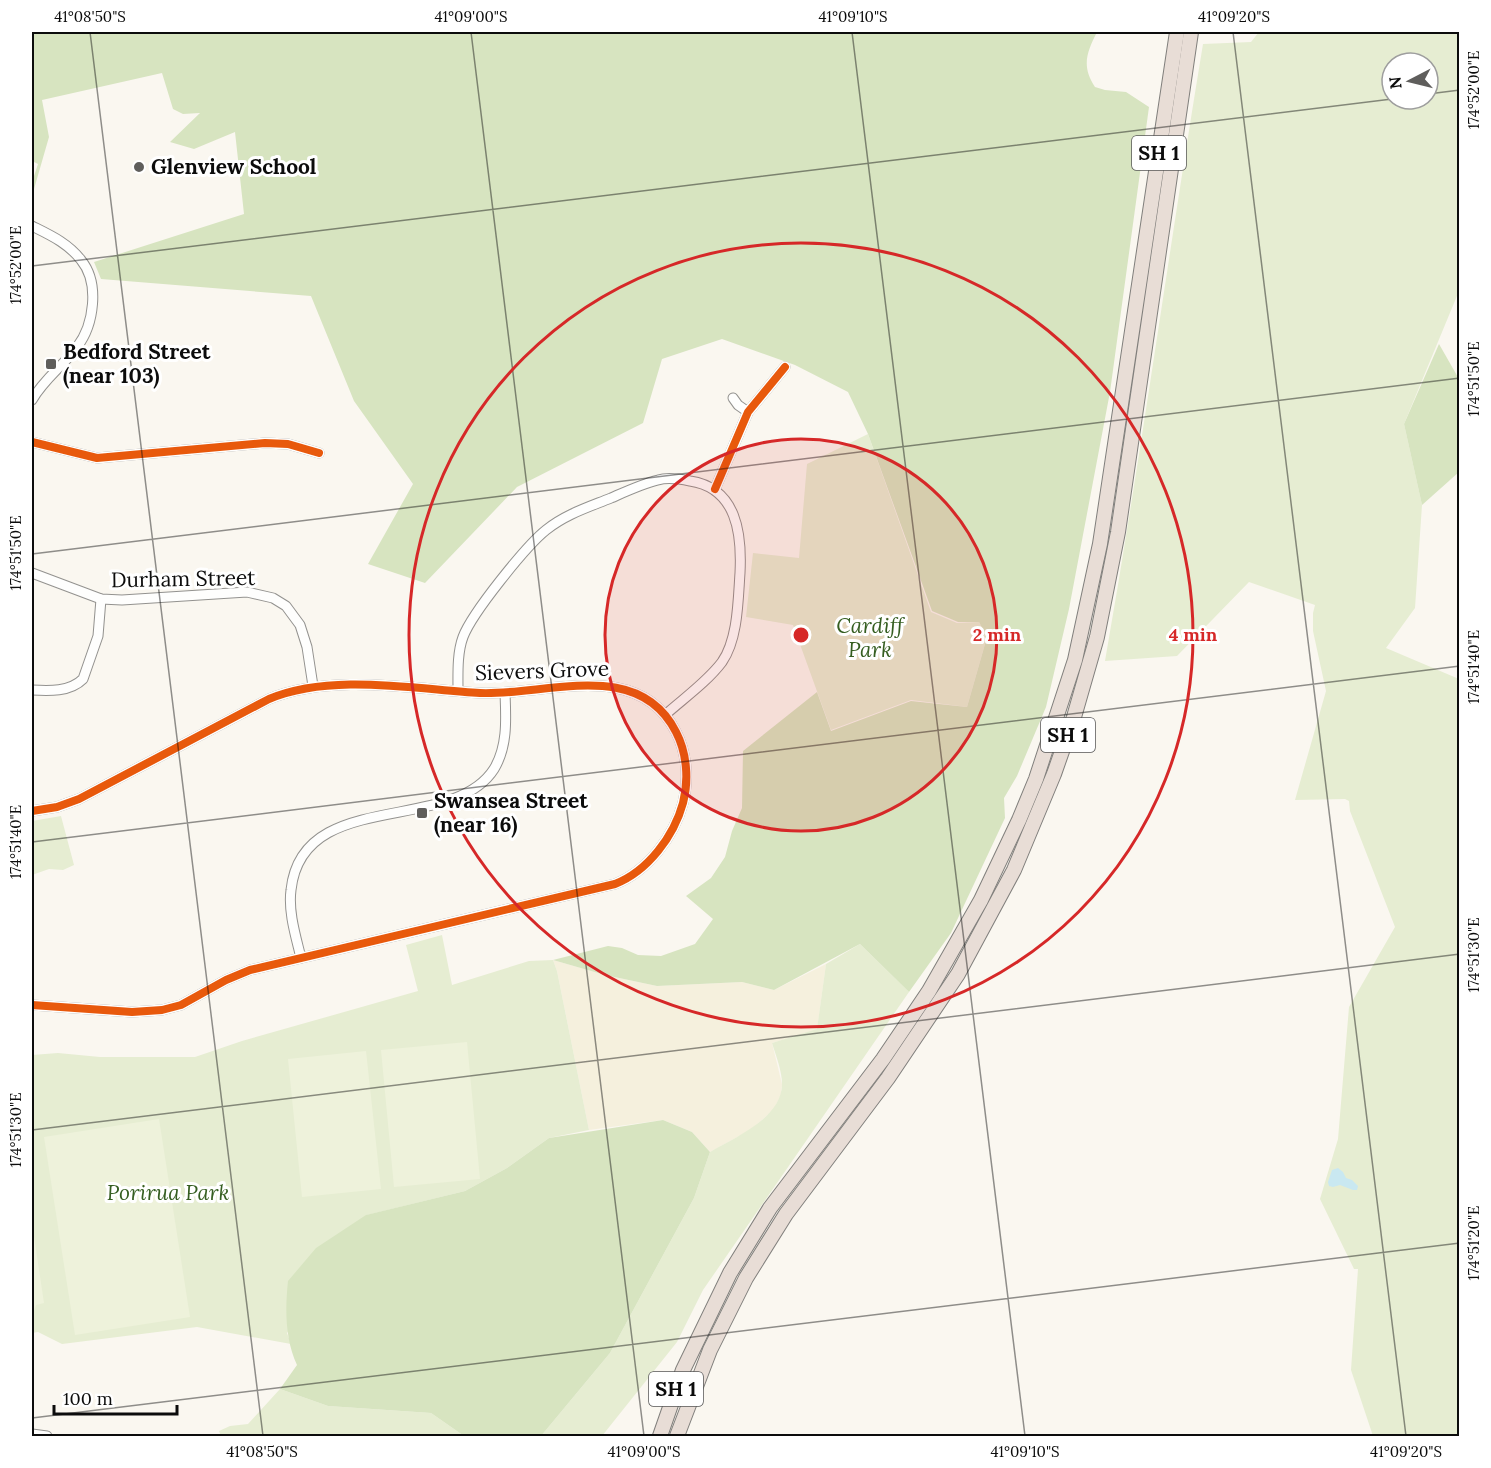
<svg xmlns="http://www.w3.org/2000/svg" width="1491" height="1468" font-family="Lora,serif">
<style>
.farmland{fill:#f5f0dd}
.green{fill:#e6edd2;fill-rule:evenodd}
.forest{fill:#d7e4c0}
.pitch{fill:#eef2db}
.water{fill:#c9e8f1}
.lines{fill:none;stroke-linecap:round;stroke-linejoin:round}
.minor-casing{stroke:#93928f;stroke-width:11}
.highway-casing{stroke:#807f7c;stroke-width:16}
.minor{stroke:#fefefd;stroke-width:9}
.highway{stroke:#e8ddd6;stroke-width:14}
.cycleway-casing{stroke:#fff;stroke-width:11}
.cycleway{stroke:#e8590c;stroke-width:8}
.ticks{fill:none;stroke:#0c0c0c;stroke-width:1.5;stroke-opacity:0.45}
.ring{fill:none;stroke:#d62828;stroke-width:3}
.poi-dot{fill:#5f5e5c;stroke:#fff;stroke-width:2}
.labels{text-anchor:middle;stroke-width:6;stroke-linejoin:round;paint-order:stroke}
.shield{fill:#fff;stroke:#555;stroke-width:1.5}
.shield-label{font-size:20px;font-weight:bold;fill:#0c0c0c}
.poi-label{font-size:21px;font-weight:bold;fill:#0c0c0c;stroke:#fff;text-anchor:start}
.street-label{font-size:21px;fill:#0c0c0c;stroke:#fff}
.park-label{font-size:21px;font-style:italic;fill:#355e21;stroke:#fff}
.centre{fill:#d62828;stroke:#fff;stroke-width:3}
.ring-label{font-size:18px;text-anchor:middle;font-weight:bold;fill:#d62828;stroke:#fff;stroke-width:6;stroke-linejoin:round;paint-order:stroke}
.neatline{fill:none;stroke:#0c0c0c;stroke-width:2}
.ticks-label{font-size:15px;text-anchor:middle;fill:#0c0c0c}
</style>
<rect width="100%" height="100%" fill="#faf7f0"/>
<path class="farmland" d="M553,960L605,975L657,986L742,982L774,990L826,964L817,1030L772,1043L782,1084L781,1095L774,1109L752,1129L710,1152L692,1132L663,1120L589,1130L557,971Z"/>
<g class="green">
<path d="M1259,32H1459V291L1404,424L1422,505L1415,608L1386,648L1459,679V1436H1373L1351,1370L1358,1269H1354L1320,1199L1338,1139L1349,1007L1395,927L1350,811L1349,801L1345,799L1295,800L1326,691L1313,631V613L1315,605L1249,582L1177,656L1105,661C1141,456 1169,249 1203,44L1251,42ZM1392,63H1428V99H1392Z"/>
<path d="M868,434L931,612L957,623L979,622L987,637L967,707L911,700L831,730L793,625L746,617L753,553L799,558L807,464Z"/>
<path d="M61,816L74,865L63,870L49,869L32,875V821Z"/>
<path d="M442,935L452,985L529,961L553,960L557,971L589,1130L549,1138L507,1168L465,1191L367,1215L287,1333L291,1344L197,1327L62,1344L38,1332L32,1333V1055L58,1053L100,1057H195L242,1041L418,991L406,945Z"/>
<path d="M860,944L909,992L703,1290L677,1342L602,1436H541L610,1353L694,1198L710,1152C735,1137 782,1118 782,1084C782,1071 776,1056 772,1043L817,1029L826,964Z"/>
<path d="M280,1389L328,1406L431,1413L464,1436H221L219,1431L230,1426L248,1424Z"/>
</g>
<g class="forest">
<path d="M32,32H1097C1087,52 1081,66 1095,87L1105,90L1126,92L1149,107L1110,392L1069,609L1046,707L1017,776L1004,798L1005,818L951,933L909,992L860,944L774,990L742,982L657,986L605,975L553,960L608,946L622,948L638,955L661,956L695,944L713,919L686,896L711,878L725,857L732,831L742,808L743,751L817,692L831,731L911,701L967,707L987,637L979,622H958L932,611L868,434L848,392L795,365L722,339L662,359L643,423L517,487L425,583L368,564L413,484L354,401L311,296L101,279L94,262L244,214L235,132L194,149L170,142L200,113L183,114L173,109L162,73L42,100L49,137L32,196V182L38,164L32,161Z"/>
<path d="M1439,344L1459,379V472L1422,505L1404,424Z"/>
<path d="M663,1120L692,1132L710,1152L694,1198L610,1353L541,1436H464L431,1413L328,1406L280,1389L297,1365C285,1339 285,1309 288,1281L316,1248L366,1215L465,1191L507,1168L549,1138Z"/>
</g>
<g class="pitch">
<path d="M467,1042L480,1179L394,1187L381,1050Z"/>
<path d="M366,1051L381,1189L302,1197L288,1059Z"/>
<path d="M159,1119L190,1317L75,1335L44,1137Z"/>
<path d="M32,1223L44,1303L36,1305L34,1311H32Z"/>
</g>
<path class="water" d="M1338,1168L1343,1172L1346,1178L1352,1180L1358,1186L1357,1190H1353L1340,1185L1333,1187L1329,1186L1328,1182L1332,1170Z"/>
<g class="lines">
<g class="minor-casing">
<g id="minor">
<path d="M32,226C50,235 68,243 81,260C100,283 94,325 77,347C63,366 44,379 32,400"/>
<path d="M733,398L738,405L748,412"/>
<path d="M32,442L97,458L265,443L288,444L319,453"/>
<path d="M715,489L748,412L785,367"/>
<path d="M32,573L101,599L122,600L247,592L273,598L286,606L300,625L307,647L313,686"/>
<path d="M32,690C49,691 70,692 83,679L98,636L101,599"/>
<path d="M458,691C458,674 457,653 463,637C472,613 526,546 546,530C566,514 589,507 611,498C627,491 642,484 658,480C668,477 680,479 690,481C737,488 742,534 740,573C738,601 738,639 722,662C707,682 684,698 665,715"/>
<path d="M32,811L57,807L79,799L269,699C331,673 414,689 480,693C545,696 638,657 676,732C687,753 689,780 683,803C674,836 648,871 615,884L250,970L226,980L181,1005L162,1010L132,1012L32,1005"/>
<path d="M301,958C296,937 288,912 291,890C302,787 452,835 494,769C508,746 506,718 505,693"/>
<path d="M32,1434L47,1436"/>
</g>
</g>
<g class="highway-casing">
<g id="highway">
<path d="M660,1436L683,1370L730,1273L770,1208L883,1059L929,991L981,900L1019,820L1036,779L1075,660L1100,544L1177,32"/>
<path d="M677,1436L710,1350L746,1278L786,1214L888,1078L958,974L1014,870L1054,774L1074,717L1097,637L1118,532L1191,32"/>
</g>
</g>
<use href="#minor" class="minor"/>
<use href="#highway" class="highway"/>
<g class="cycleway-casing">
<g id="cycleway">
<path d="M32,442L97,458L265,443L288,444L319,453"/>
<path d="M715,489L748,412L785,367"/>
<path d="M32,811L57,807L79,799L269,699C331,673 414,689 480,693C545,696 638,657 676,732C687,753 689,780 683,803C674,836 648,871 615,884L250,970L226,980L181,1005L162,1010L132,1012L32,1005"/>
</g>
</g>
<use href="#cycleway" class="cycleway"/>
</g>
<path class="ticks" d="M90,32L263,1436M471,32L644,1436M852,32L1025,1436M1233,32L1406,1436M1428,94L1460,90M32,266L1392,99M32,554L1460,378M32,842L1460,666M32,1130L1460,954M32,1418L1460,1243"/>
<circle cx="801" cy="635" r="196" fill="#d62828" fill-opacity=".12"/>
<g class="ring">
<circle cx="801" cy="635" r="196"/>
<circle cx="801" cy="635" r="392"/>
</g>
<g class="poi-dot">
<circle cx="139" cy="167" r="6"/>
<rect x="45" y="358" width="12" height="12" rx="3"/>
<rect x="416" y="807" width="12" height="12" rx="3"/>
</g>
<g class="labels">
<g class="shield">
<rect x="1132" y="136" width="54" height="34" rx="4.5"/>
<rect x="1041" y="718" width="54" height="34" rx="4.5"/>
<rect x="649" y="1372" width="54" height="34" rx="4.5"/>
</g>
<g class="shield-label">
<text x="1159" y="160">SH 1</text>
<text x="1068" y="742">SH 1</text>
<text x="676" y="1396">SH 1</text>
</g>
<g class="poi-label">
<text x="151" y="174">Glenview School</text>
<text x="63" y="359">Bedford Street<tspan x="63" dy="24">(near 103)</tspan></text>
<text x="434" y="808">Swansea Street<tspan x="434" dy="24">(near 16)</tspan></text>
</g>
<g class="street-label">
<text transform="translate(183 579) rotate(-1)" y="7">Durham Street</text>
<text transform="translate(542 671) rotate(-2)" y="7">Sievers Grove</text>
</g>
<g class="park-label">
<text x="870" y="633">Cardiff<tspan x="870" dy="24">Park</tspan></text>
<text x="168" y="1200">Porirua Park</text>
</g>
</g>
<circle cx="801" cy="635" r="9" class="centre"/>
<g class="ring-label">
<text x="997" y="641">2 min</text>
<text x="1193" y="641">4 min</text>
</g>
<rect width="1491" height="1468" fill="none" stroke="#ffffff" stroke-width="66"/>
<g transform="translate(1410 81) rotate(263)"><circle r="28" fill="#ffffff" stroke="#9e9e9e" stroke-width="1.5"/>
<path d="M0-4.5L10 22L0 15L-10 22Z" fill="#5f5e5c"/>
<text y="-9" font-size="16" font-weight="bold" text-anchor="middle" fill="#0c0c0c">N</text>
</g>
<path d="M54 1405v9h123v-9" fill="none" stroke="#0c0c0c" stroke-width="3"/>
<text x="63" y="1405" font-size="18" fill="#0c0c0c" stroke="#ffffff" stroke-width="4.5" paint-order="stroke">100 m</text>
<rect x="33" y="33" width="1425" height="1402" class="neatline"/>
<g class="ticks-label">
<text x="90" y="22">41°08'50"S</text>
<text x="471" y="22">41°09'00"S</text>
<text x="853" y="22">41°09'10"S</text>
<text x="1234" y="22">41°09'20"S</text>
<text transform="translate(1474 90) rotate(-90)" y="5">174°52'00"E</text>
<text transform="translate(16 265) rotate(-90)" y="5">174°52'00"E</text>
<text transform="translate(1474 379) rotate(-90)" y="5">174°51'50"E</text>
<text transform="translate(16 553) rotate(-90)" y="5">174°51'50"E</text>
<text transform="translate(1474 667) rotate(-90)" y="5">174°51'40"E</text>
<text transform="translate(16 842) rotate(-90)" y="5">174°51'40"E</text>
<text transform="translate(1474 955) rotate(-90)" y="5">174°51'30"E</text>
<text transform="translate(16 1130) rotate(-90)" y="5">174°51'30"E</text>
<text transform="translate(1474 1243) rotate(-90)" y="5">174°51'20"E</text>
<text x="262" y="1457">41°08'50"S</text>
<text x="644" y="1457">41°09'00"S</text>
<text x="1025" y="1457">41°09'10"S</text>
<text x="1406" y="1457">41°09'20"S</text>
</g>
</svg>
